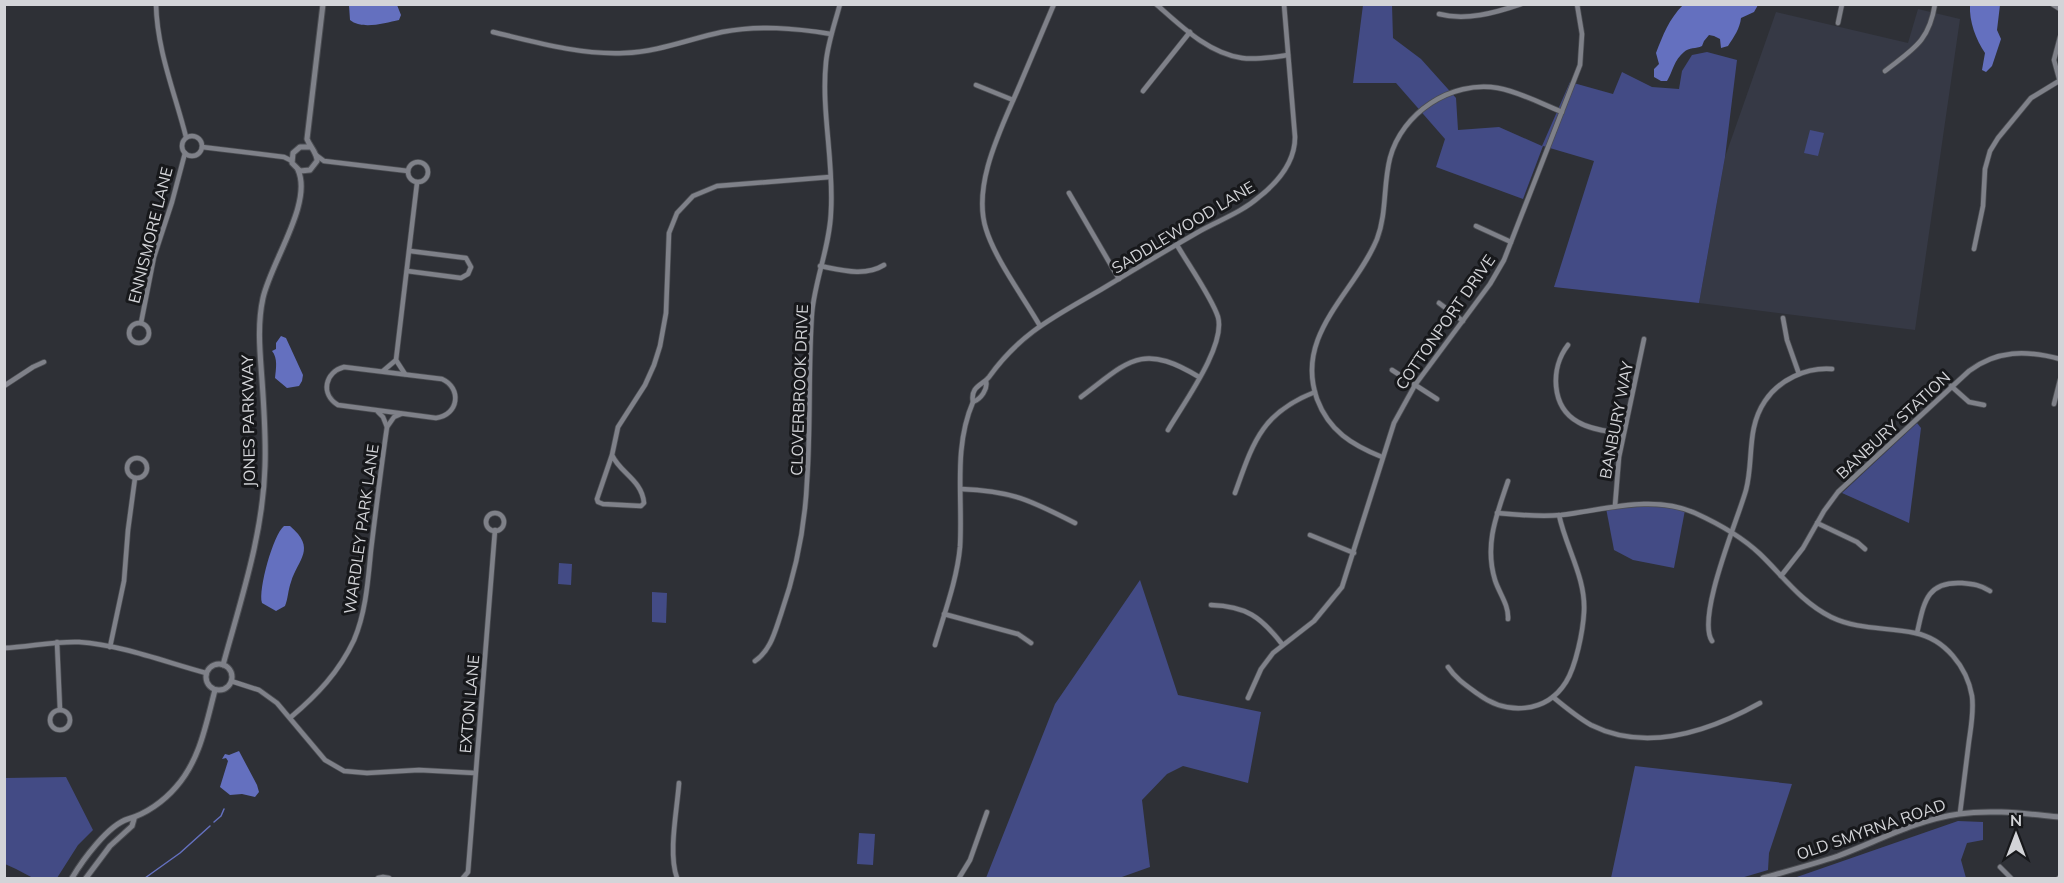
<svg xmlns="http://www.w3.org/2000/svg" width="2064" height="883" viewBox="0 0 2064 883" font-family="Mulish,sans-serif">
<rect width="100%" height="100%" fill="#2e3036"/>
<polygon fill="#363945" points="1918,9 1960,19 1915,330 1699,303 1725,157 1776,12 1908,43"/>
<g fill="#434b85">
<polygon points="1363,5 1392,5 1393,38 1421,59 1456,98 1458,130 1499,127 1542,146 1570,82 1613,94 1622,72 1652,87 1679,89 1682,71 1692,55 1707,52 1737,60 1725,157 1699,303 1554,287 1594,161 1543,146 1523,199 1436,167 1445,139 1396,83 1353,83"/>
<polygon points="1810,130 1824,133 1818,156 1804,153"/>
<polygon points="1917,423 1921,428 1909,523 1842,493"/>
<polygon points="1649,504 1685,510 1674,568 1633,560 1614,550 1606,508"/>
<polygon points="559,563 572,564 571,585 558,584"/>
<polygon points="1140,580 1178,695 1261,712 1248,783 1183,766 1167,774 1142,800 1150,867 1119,878 986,878 1055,704"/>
<polygon points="652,592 667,593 666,623 652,622"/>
<polygon points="1635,766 1792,784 1769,853 1768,870 1741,878 1611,878"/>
<polygon points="66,777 93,830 78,845 57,878 33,878 16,869 5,864 5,778"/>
<polygon points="1958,821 1983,822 1983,840 1967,843 1961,860 1966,878 1794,878"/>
<polygon points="859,833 875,834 873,865 857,864"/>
</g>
<g fill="#6470bf">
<path d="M349,5H397L401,15L399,20C385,23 362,30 350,20Z"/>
<path d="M1683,5H1758L1754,12L1741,18C1740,28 1734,37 1728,46L1721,48L1720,39L1714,36L1709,35L1704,41L1702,46C1696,49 1689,47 1684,52C1674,60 1673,71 1667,81H1661L1654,77V69L1659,64L1656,53C1663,35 1669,19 1683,5Z"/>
<path d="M1970,5H2000L1997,30L2001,39L1992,66L1986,72L1982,70L1985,53C1976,40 1969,21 1970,5Z"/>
<path d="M281,336L286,338L303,375L302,381L299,386L287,388L275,378C276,369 278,358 272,351L276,349V343Z"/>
<path d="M284,526H290C317,549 298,559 291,582C288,590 288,599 285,606L276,611L262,603C258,590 273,535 284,526Z"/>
<polygon points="239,751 257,785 259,792 255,797 242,794 230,795 220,787 228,761 226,758 222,759 225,754 229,755"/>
</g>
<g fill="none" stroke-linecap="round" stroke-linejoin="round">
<g stroke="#6470bf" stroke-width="1.5">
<polyline points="214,822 221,816 224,809"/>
<polyline points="145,878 180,853 210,826"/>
</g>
<g stroke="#4b4d52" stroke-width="6">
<g id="minor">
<path d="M156,4C157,51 175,93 186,137"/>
<path d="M1156,4C1181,26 1208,53 1242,58C1257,60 1274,57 1288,55"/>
<polyline points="2052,4 2060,9"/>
<path d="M1439,14C1466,21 1495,13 1521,4"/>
<polyline points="1838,23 1842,4"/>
<path d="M493,32C535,42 580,55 624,53C658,52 689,39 722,32C759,25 794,28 831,34"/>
<polyline points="2060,37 2054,60 2060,82"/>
<path d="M1885,71C1913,49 1929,42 1935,4"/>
<polyline points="976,85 1013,100"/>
<polyline points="1143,91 1190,32"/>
<circle cx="192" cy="146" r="10"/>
<polyline points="202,147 284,157 292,161"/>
<polyline points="316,155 324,161 408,171"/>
<circle cx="418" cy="172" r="10"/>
<polyline points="1069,193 1119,279"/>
<polyline points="1476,226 1511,242"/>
<polyline points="1974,249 1983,206 1985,169 1990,151 1998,138 2031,98 2059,81"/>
<path d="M820,266C841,270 865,277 884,265"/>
<polyline points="407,271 461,278 468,274 471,267 466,258 410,251"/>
<polyline points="1439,303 1463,321"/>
<polyline points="1783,318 1787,340 1799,374"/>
<circle cx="139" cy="333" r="10"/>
<polyline points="141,323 154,257 172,202 185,153"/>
<path d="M1040,326C1024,298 995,259 986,229C972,185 1001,129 1018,89C1030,61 1042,33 1054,4"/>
<path d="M1568,345C1550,368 1551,407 1578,422C1591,430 1609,431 1623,434"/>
<path d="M344,367L442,379C462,388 459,415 436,418L338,405C320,394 325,372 344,367Z"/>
<polyline points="1392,370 1437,399"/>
<polyline points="383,371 396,360"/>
<polyline points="405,374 396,360 417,183"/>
<path d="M986,381C988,389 981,399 973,402C970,386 983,385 989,377C1021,332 1056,316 1102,289C1135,269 1167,250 1200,231C1220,220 1242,212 1259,197C1278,182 1295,162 1295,137L1284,4"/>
<polyline points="4,386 33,367 44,362"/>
<polyline points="1951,386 1969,402 1984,405"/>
<path d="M1081,397C1129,361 1141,342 1199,377"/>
<polyline points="2054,404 2060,380"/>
<polyline points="378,412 383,417 387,427"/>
<path d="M1168,430C1183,404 1226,346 1218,317C1212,298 1188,264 1177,245"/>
<path d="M612,455C620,473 642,480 644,503L641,506L603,504L598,502L597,499L612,455L618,427L645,385L654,365L660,346L666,313L669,233L677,213L693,196L717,186L830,177"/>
<path d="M1382,457C1352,445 1329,431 1317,399C1294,334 1355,293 1377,239C1387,213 1383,185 1390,158C1402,113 1451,80 1498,88C1520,92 1542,104 1562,112"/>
<circle cx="137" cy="468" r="10"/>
<path d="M961,489C1012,491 1030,500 1075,523"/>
<path d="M1235,493C1253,443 1261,413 1315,392"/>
<polyline points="1615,506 1619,457 1644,339"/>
<path d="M1497,513C1518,515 1539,517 1561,515C1604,510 1653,494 1695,513C1717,523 1742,537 1760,554C1783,576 1801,602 1831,617C1858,630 1886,627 1915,633C1945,639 1967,667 1972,696C1974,711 1971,727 1969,741C1966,765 1963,789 1960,813"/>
<circle cx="495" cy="522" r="9"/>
<polyline points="1817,523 1857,542 1865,549"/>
<polyline points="1310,535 1354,553"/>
<path d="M1781,576L1803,548L1824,511L1838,492L1969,371C1997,350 2026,350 2060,359"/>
<path d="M1211,605C1246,606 1261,617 1282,644"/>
<polyline points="944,614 1018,634 1031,643"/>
<path d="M1508,619C1509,605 1499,593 1495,580C1484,544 1497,514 1508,481"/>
<path d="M1917,633C1924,603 1926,581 1962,583C1973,584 1981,585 1990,591"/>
<path d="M1712,641C1696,617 1738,519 1746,490C1754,460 1746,429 1765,401C1779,380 1806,367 1832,369"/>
<polyline points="57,642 60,710"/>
<path d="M935,645C944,614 957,580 960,547C963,498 953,448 973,402"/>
<polyline points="110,647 124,581 128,530 135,478"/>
<path d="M4,648C29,647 54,641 79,642C122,645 165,662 206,673"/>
<path d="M755,661C771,650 775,631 781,614C796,571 805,527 807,481C811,425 808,369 812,313C815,279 830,246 831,211C834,161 821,111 826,62C828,42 835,23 840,4"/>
<path d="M1448,667C1456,679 1467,686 1478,694C1506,715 1546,714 1566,682C1576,666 1583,631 1584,612C1586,578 1566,548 1559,515"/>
<polyline points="231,681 259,690 277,703 325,760 344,771 367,773 419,770 475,773"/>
<path d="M1553,697C1565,707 1577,717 1591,725C1647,753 1710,731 1760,703"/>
<polyline points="1248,698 1261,669 1273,653 1314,621 1342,587 1394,423 1415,385 1490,284 1504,260 1580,65 1582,34 1577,4"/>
<circle cx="60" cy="720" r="10"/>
<path d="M291,717C317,695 339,672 354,640C366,612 368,580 371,550C376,509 381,468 387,427L394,417L401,414"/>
<polyline points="2000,867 2011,878"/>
<polyline points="378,878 383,877 389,878"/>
<polyline points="463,878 468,872 495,530"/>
<path d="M677,878C668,853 677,811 679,783"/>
<polyline points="959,878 970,860 987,812"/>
<polyline points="2059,878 2060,878"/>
</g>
</g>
<g stroke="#4b4d52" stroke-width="7">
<g id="tertiary">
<path d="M310,147H300L293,153L292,163L300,171L310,170L317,161C317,152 310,147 307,139L323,4"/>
<circle cx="219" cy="677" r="13"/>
<path d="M223,665C241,599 263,535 265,466C266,437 264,408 262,380C260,353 257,325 263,298C271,262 313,203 298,170"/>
<path d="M72,878C82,861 108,825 128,819C146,814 164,801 176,787C200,760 206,724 215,690"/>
<polyline points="86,878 110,846 132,826 134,819"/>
<path d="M1763,878C1788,871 1814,864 1838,856C1878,841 1916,820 1959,814C1992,809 2027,814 2060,817"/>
</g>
</g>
<use href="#minor" stroke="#7f8189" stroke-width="4.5"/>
<use href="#tertiary" stroke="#7f8189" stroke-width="5"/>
</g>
<g text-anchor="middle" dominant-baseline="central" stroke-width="6" stroke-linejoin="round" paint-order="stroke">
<g font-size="16" fill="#d3d4d8" stroke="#17181b">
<text transform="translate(1183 227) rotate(-31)">SADDLEWOOD LANE</text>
<text transform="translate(150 235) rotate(-76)">ENNISMORE LANE</text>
<text transform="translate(1445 322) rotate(-55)">COTTONPORT DRIVE</text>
<text transform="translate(799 390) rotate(-88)">CLOVERBROOK DRIVE</text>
<text transform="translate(1616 420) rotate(-79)">BANBURY WAY</text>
<text transform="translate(248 421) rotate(-91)">JONES PARKWAY</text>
<text transform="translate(1893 425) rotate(-43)">BANBURY STATION</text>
<text transform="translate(361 529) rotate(-82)">WARDLEY PARK LANE</text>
<text transform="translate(469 704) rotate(-85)">EXTON LANE</text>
<text transform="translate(1871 829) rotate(-19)">OLD SMYRNA ROAD</text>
</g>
</g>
<rect width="2064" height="883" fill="none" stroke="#d3d4d8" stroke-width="12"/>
<g transform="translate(2016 835)" stroke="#17181b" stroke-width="4.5" paint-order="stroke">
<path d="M0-4.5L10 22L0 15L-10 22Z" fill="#d3d4d8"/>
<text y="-9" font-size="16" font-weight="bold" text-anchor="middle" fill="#d3d4d8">N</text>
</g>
</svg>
